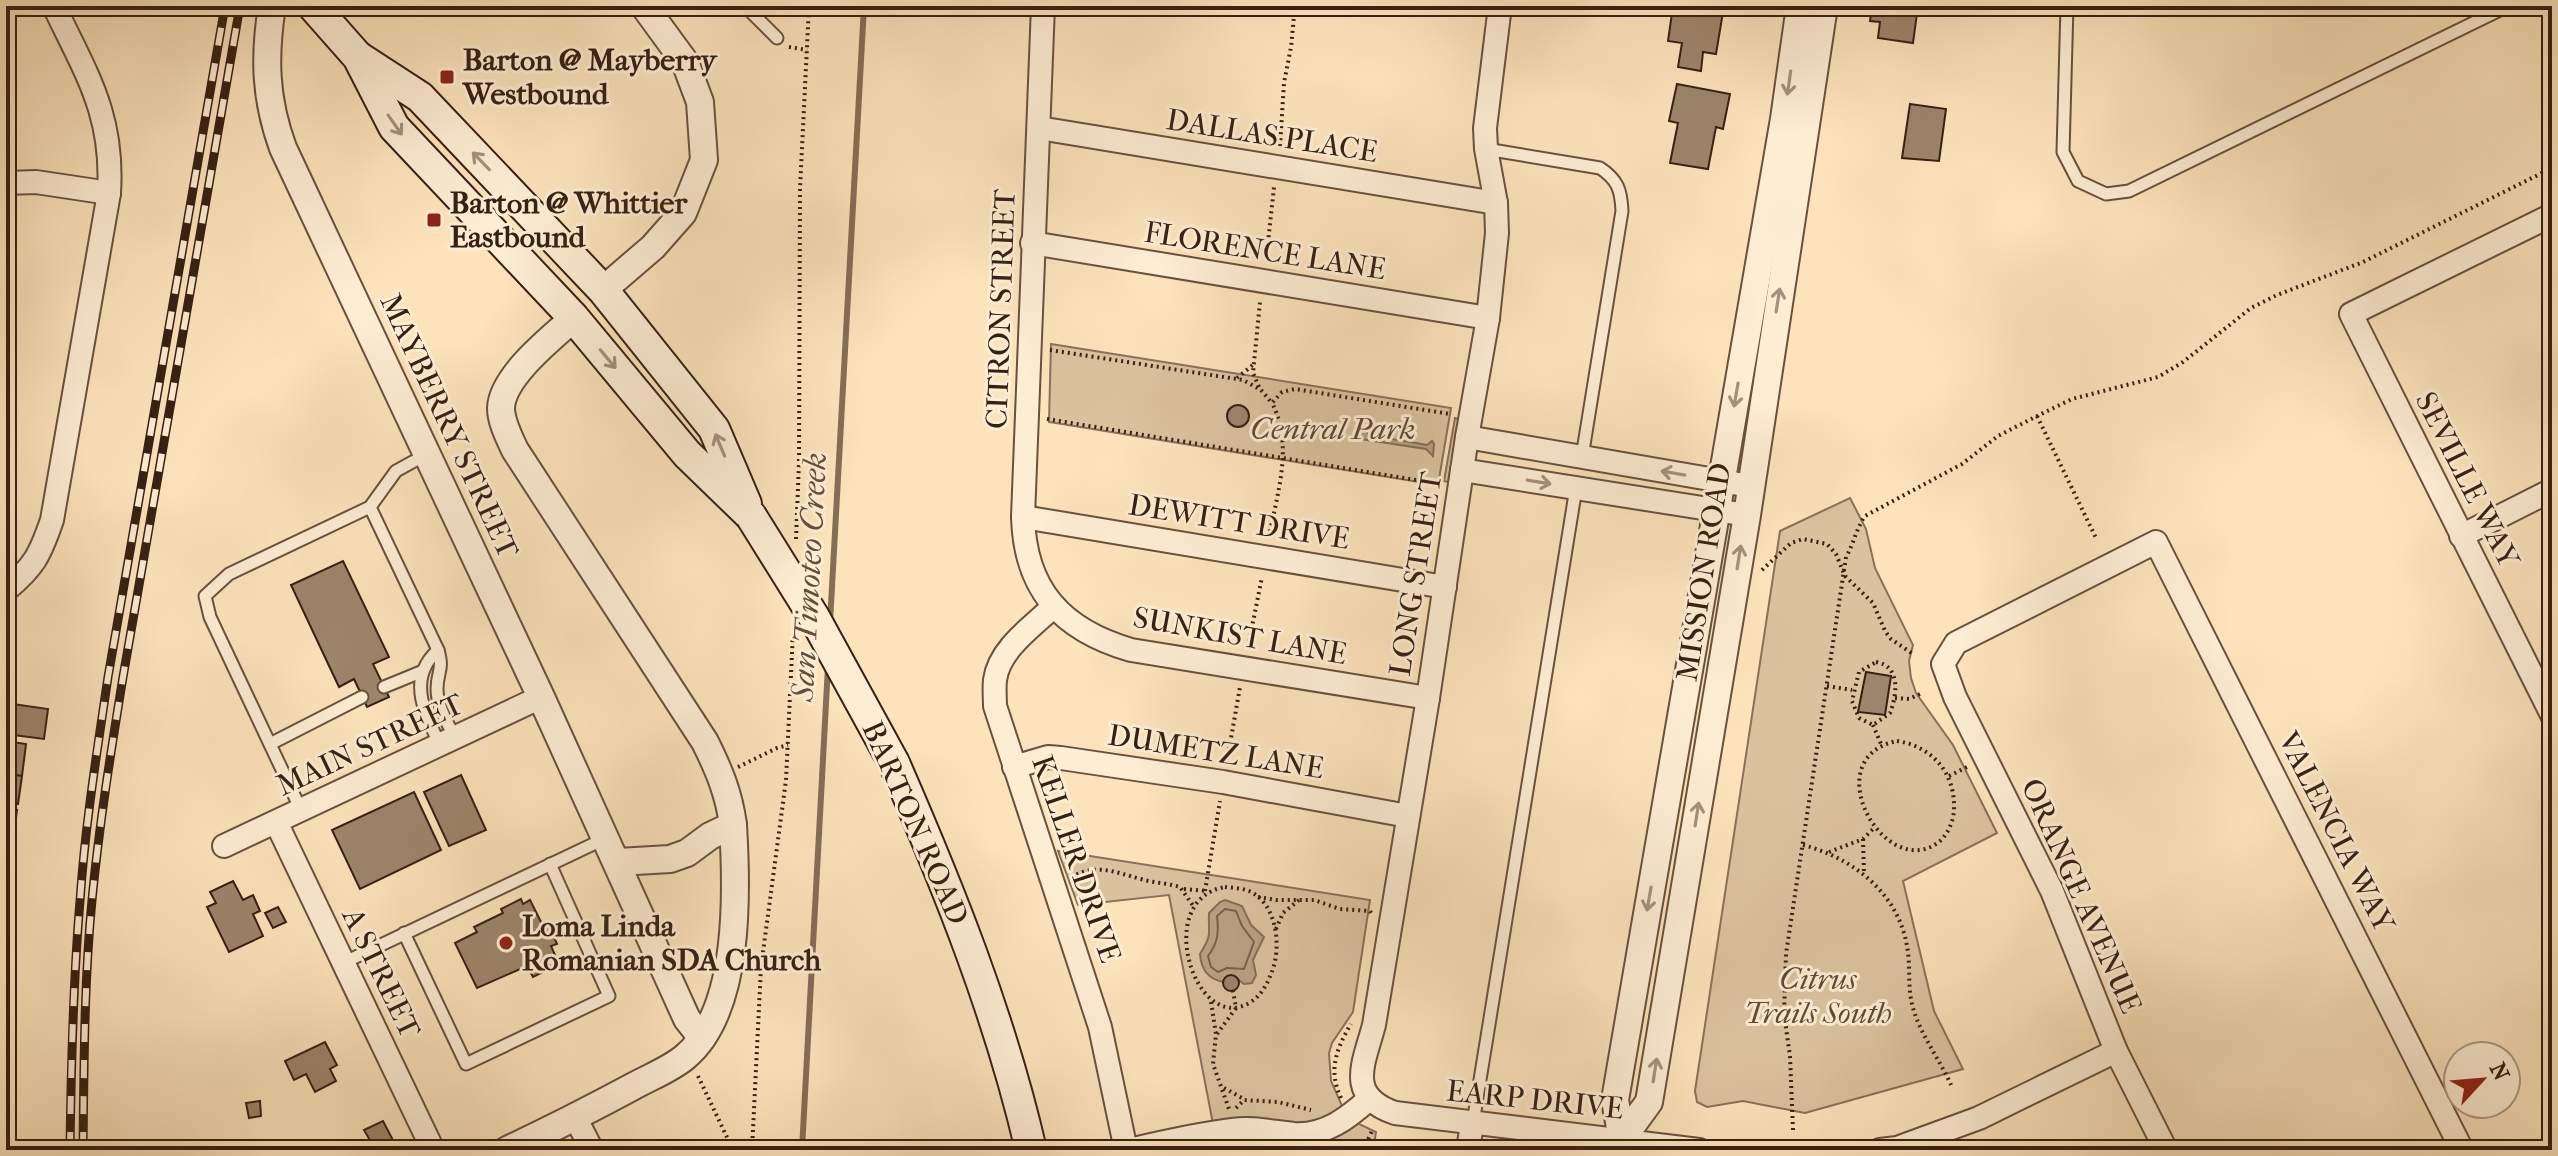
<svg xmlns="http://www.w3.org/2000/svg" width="2558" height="1156" viewBox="0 0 2558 1156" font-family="'IM FELL French Canon',serif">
<rect width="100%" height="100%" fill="#fce3bc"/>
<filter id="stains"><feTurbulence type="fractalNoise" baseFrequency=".0025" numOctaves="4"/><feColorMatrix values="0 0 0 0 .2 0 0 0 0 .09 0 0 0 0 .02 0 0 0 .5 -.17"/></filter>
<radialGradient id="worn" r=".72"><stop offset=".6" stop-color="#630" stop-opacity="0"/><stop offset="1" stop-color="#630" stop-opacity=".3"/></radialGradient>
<g fill="#dbc29f" stroke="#897159" stroke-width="2">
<polygon points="1051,344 1451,408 1438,485 1049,422"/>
<polygon points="1455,418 1459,419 1448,482 1444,481"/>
<polygon points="1850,498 1866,529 1875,568 1913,645 1909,661 1911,678 1916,693 1953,745 1997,833 1903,881 1934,1011 1963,1069 1805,1113 1743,1101 1707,1107 1697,1102 1695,1091 1780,531"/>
<polygon points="1058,851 1370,900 1353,1012 1332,1043 1329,1053 1331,1081 1342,1106 1359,1124 1376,1132 1373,1150 1218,1150 1169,895 1078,905"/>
</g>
<g fill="#b9a183" stroke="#856d56" stroke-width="2">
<polygon points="1366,431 1369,435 1427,445 1432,441 1434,444 1433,456 1426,449 1361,439 1360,433"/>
<path d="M1225,900L1242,906L1251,925L1264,937L1253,960L1256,975L1252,983L1244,984L1234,976H1227L1223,982C1208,979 1201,969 1200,954C1213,933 1208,935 1209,913L1220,902Z"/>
</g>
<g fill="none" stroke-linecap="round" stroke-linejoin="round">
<path stroke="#78604b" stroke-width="2" d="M1225,909L1236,911L1242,926L1254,942L1244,969L1227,968L1218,972L1211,967L1208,956C1218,943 1219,932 1217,916Z"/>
<g stroke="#856d56" stroke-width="6">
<polyline points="830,623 864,6"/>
<polyline points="802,1150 828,666"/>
</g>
</g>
<g fill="#9d856b" stroke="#372013" stroke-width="2">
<polygon points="1673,6 1724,6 1716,54 1703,52 1701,71 1678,67 1682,43 1668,41"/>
<polygon points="1872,6 1918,6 1913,43 1878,38 1880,22 1870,21"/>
<polygon points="1677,84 1730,94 1723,129 1716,127 1708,169 1670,163 1678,123 1669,121"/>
<polygon points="1910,104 1946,109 1939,161 1902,158"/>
<circle cx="1238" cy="416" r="11"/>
<polygon points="343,561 389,657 373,664 389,697 367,707 354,679 339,687 291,585"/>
<polygon points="1866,672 1891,676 1885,715 1858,712"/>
<polygon points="6,703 48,709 44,739 6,734"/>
<polygon points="6,741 26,744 22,776 6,774"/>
<polygon points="6,774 22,776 18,804 6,802"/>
<polygon points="461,775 486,830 449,846 424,792"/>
<polygon points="414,792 441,850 360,889 332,830"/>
<polygon points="6,809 17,810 13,842 6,841"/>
<polygon points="6,841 13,842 10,869 6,868"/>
<polygon points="233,881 243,900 253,895 260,911 253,914 263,936 229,952 207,907 216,903 210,892"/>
<polygon points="521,899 523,904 530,900 543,926 548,923 557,944 551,946 555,955 547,959 551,968 533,977 527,966 477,988 455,943 477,932 474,927 503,913 501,909"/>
<polygon points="278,907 286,922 273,928 265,913"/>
<circle cx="1231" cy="983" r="8"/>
<polygon points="325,1042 337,1065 330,1069 336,1081 315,1092 306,1074 294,1080 285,1061"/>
<polygon points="260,1101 261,1116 249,1118 246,1103"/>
<polygon points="383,1121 396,1146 400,1144 403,1150 371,1150 368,1144 371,1142 364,1130"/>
</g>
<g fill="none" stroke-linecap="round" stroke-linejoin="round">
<g stroke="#68513d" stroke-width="15">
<g id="service">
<polyline points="745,6 777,38"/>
<polyline points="2067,6 2063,152 2078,181 2106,194 2129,191 2508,6"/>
<path d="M1486,149L1600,168C1618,180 1621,190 1622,211L1582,457"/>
<path d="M370,507L438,650C444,671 437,671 437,689C437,706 447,722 455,738"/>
<path d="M438,650C406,679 425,713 440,745"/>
<polyline points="384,687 423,671"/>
<polyline points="270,744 362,697"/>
<polyline points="301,810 210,617 205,596 229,574 370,507 396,471 427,454"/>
<polyline points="404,933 466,1064 609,996 550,864"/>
<polyline points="343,963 606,838"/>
<polyline points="1473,1123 1576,488"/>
</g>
</g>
<g stroke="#68513d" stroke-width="26">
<g id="minor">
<path d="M1043,6L1023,517C1025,590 1062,630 1131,650L1428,698"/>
<path d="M1500,6L1485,128L1486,149L1496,203L1497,233L1488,318L1467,437L1428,698L1374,1025C1364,1063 1345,1096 1395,1113L1699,1150"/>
<polyline points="1039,128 1496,203"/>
<polyline points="6,183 36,182 109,193"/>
<polyline points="2552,215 2351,314 2552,715"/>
<polyline points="1032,243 1488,318"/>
<polyline points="1467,437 1750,486"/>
<polyline points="1462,470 1747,515"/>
<polyline points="1023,517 1445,587"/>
<polyline points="2461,536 2552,490"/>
<path d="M6,590C34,567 40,555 52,520L109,193C114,114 86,74 54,6"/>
<path d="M1054,606C1033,626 999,649 995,680C994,689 995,698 995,706L1100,1027L1126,1150"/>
<polyline points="1014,767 1048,757 1061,758 1223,782 1408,816"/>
<polyline points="276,822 433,1150"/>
<polyline points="224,846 541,697"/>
<polyline points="575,1117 592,1150"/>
<path d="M1129,1150C1164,1142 1198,1134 1232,1130C1254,1127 1272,1132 1294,1134C1325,1136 1348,1118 1369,1099"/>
<polyline points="1468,1150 1472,1124"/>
<polyline points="1880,1150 1897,1148 1979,1118 2116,1051"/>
<polyline points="2166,1150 2116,1051 2052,891 1955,697 1943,664 1956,643 2156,542 2462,1150"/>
</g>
</g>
<g stroke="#68513d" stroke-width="30">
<g id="tertiary">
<path d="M272,6C264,57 265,99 283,148L541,697L687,1019L702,1038"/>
<polyline points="603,290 653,247 683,213 704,160 700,102 685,62 644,6"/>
<path d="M574,318C551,338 502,377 501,408C501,422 509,437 515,450L705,742C719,770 729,794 733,825L710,836L687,853L670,859L618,862"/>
<polyline points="1622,1139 1649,1102 1747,515 1824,6"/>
<path d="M507,1150C550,1130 591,1109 632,1087C650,1077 671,1069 685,1057C741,1010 737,891 733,825"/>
<polyline points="1620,1150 1622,1139 1615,1100 1784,119 1800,6"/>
</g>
</g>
<g stroke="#372013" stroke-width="34">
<g id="secondary">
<polyline points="313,6 358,57 394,127 574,318 687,454 751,516"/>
<polyline points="360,58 420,97 603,290 714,429 746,504"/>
<path d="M894,763C949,889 1000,1016 1031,1150"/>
</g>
</g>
<g stroke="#372013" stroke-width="4" stroke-dasharray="2 4" stroke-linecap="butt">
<polyline points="789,47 807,50"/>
<polyline points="1280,146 1284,83 1291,47 1295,6"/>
<polyline points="1266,261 1274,187"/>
<polyline points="1050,350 1243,380 1261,390 1272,403"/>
<polyline points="1237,378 1254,364"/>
<polyline points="1259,387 1253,373 1260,302"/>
<polyline points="2037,416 2097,540"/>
<polyline points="1047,419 1440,484"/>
<path d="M1269,537C1277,494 1294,445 1272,403L1282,392L1295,389L1450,414"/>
<polyline points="796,539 799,462 800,189 809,6"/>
<polyline points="1762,570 1791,543 1803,539 1827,544 1836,554 1845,576 1873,603 1885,631 1891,639 1913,654"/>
<polyline points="1248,647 1262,577"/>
<path d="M1876,662C1901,666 1897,695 1890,713L1873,725L1859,718L1852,701L1859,672Z"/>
<polyline points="1827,686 1852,690"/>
<polyline points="1895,698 1909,699 1920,694"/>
<polyline points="1873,725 1881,744"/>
<path d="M1897,741C1931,746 1955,772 1954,808C1954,819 1949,833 1940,841C1886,885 1814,758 1897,741Z"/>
<polyline points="1227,761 1240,687"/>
<polyline points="738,767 777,748 788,745"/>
<polyline points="1949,776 1967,767"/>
<polyline points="1863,839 1864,874"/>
<path d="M1803,845C1853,858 1898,893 1907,946C1911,966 1907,988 1913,1008C1921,1036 1939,1058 1951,1085"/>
<polyline points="1829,852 1863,839 1874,828"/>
<path d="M1071,877C1097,863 1114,872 1141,879C1154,883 1167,883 1180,887L1194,907"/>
<path d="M1225,887C1233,888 1242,888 1249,891C1278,904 1282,949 1271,974C1266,986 1261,996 1249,1003C1195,1035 1152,899 1225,887Z"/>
<polyline points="1184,889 1207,891"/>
<polyline points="1205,891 1220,801"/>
<polyline points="1258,897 1276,900 1314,900 1340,909 1370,911 1372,914"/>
<polyline points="1276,929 1283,913 1299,900"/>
<polyline points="1211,1002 1216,1034 1213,1064 1229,1109"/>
<polyline points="1217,1034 1236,1008 1233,991"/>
<polyline points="698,1076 733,1150"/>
<polyline points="1224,1088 1244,1099"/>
<path d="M1341,1098C1328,1071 1336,1049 1351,1024"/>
<polyline points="1236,1108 1244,1100 1278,1102 1311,1110"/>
<path d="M1793,1130L1790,1056L1784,1014L1786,954L1846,557C1854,543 1856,529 1865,516L1962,464L1998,436L2037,416L2072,399L2158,377L2183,362L2251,308L2277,295L2363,262L2552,168"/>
<polyline points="752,1150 761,967 786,780 793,632"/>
<polyline points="1363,1150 1373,1129"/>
</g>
<use href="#service" stroke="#fdedd3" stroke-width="11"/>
<use href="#minor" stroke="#fdedd3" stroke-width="22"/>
<use href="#tertiary" stroke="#fdedd3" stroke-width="26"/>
<use href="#secondary" stroke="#fdedd3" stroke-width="30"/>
<g stroke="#372013" stroke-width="9">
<g id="rail">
<path d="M70,1150C71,1067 73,984 80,901C85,826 97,752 108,677L225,6"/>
<path d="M83,1150C84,1067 84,983 92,900C99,826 111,751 123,677L240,6"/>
</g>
</g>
<use href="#rail" stroke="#fdedd3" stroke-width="6" stroke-dasharray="18" stroke-linecap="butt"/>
<g stroke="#372013" stroke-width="34" stroke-linecap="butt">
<polyline id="secondary-bridge" points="751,516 814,617 894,763"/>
</g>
<use href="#secondary-bridge" stroke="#fdedd3" stroke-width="30"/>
</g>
<defs><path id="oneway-shaft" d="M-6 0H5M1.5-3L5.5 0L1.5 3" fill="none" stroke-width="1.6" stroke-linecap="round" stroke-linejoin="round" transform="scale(2)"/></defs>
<g stroke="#a4917d">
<use href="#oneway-shaft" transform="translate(1789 83) rotate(98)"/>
<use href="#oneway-shaft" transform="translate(395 125) rotate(55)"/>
<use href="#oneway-shaft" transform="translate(481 161) rotate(-134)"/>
<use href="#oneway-shaft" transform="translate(1778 300) rotate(-81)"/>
<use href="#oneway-shaft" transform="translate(608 359) rotate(50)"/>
<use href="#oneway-shaft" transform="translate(1736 395) rotate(100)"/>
<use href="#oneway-shaft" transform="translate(720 445) rotate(-113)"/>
<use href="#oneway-shaft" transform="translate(1673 473) rotate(-170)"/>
<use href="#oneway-shaft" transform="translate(1539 482) rotate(9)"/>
<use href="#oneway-shaft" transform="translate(1739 557) rotate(-81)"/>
<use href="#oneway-shaft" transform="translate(1697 814) rotate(-81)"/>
<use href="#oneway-shaft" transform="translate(1649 899) rotate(100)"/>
<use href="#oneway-shaft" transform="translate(1655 1070) rotate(-81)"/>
</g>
<g fill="#8f2418" stroke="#fdedd3" stroke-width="3">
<rect x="439" y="69" width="16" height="16" rx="4"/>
<rect x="426" y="212" width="16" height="16" rx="4"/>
<circle cx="506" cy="943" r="8"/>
</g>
<g text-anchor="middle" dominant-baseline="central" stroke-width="6" stroke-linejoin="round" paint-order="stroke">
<g font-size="30" font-weight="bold" fill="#372013" stroke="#fdedd3" text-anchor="start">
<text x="463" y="60">Barton @ Mayberry<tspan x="463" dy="34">Westbound</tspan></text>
<text x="450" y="203">Barton @ Whittier<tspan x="450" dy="34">Eastbound</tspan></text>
<text x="522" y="926">Loma Linda<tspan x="522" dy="34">Romanian SDA Church</tspan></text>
</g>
<g font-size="30" fill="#372013" stroke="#fdedd3">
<text transform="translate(1272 136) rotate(9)">DALLAS PLACE</text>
<text transform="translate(1265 251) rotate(9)">FLORENCE LANE</text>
<text transform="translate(1001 309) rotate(-88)">CITRON STREET</text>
<text transform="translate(449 426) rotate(65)">MAYBERRY STREET</text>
<text transform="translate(2467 480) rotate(63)">SEVILLE WAY</text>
<text transform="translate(1239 522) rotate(9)">DEWITT DRIVE</text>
<text transform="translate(1704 572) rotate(-81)">MISSION ROAD</text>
<text transform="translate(1416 574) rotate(-81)">LONG STREET</text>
<text transform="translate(1240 636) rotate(10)">SUNKIST LANE</text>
<text transform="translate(370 745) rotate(-25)">MAIN STREET</text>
<text transform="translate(1216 752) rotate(9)">DUMETZ LANE</text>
<text transform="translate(915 823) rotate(66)">BARTON ROAD</text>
<text transform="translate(2336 832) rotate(63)">VALENCIA WAY</text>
<text transform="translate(1076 859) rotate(71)">KELLER DRIVE</text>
<text transform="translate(2081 896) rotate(66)">ORANGE AVENUE</text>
<text transform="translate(381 973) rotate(64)">A STREET</text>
<text transform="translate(1535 1100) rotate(6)">EARP DRIVE</text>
</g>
<g font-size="30" font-style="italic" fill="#604836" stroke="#fdedd3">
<text x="1333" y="429">Central Park</text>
<text x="1818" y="979">Citrus<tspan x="1818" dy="34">Trails South</tspan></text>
</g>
<g font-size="32" font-style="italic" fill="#644d3a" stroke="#fdedd3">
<text transform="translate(809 577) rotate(-87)">San Timoteo Creek</text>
</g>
</g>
<rect width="2558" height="1156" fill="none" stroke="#fce3bc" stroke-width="32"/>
<rect x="8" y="8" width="2542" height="1140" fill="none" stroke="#372013" stroke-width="4"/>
<rect x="16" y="16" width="2526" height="1124" fill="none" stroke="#372013" stroke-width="2"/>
<g transform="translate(2482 1080) rotate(64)"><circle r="38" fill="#fdedd3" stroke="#ae9b86" stroke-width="2"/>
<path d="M0-6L14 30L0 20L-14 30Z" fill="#8f2418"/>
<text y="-12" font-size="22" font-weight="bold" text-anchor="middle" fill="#372013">N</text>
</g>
<rect width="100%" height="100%" filter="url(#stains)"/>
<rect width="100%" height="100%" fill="url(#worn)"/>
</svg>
